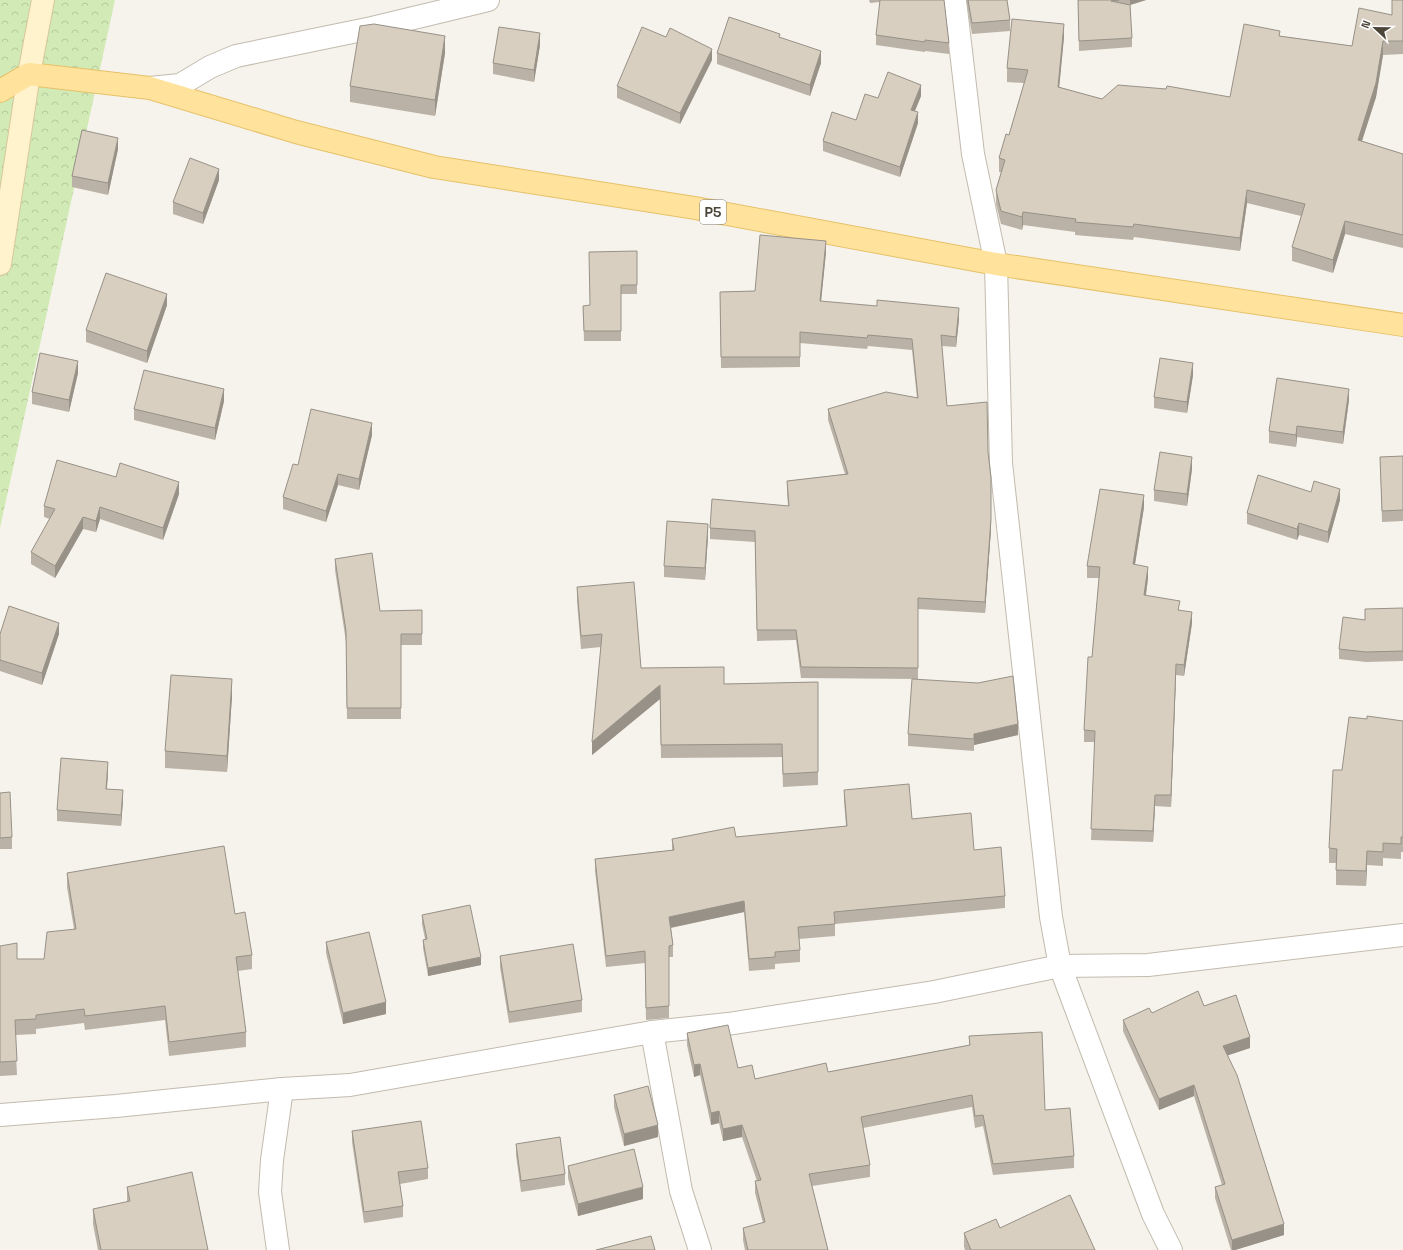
<svg xmlns="http://www.w3.org/2000/svg" width="1403" height="1250" viewBox="0 0 1403 1250" font-family="'Space Grotesk',sans-serif">
<defs>
<pattern id="forest-crowns" width="20" height="18" patternUnits="userSpaceOnUse"><rect width="20" height="18" fill="#d2eab5"/><path d="M2 6a3 3 0 1 1 6 0M12 15a3 3 0 1 1 6 0" fill="none" stroke="#b6ca9c"/></pattern>
</defs>
<rect width="100%" height="100%" fill="#f6f3ec"/>
<polygon fill="url(#forest-crowns)" points="0,0 115,0 0,528"/>
<g fill="none" stroke-linecap="round" stroke-linejoin="round">
<g stroke="#c2bbae" stroke-width="24">
<g id="street">
<polyline points="955,0 973,154 996,264 1001,463 1051,917 1060,966 1153,1214 1171,1250"/>
<polyline points="150,88 180,85 210,67 236,56 372,28 488,0"/>
<polyline points="652,1032 681,1191 700,1250"/>
<polyline points="0,1115 116,1106 282,1089 350,1085 652,1032 728,1024 934,992 1060,966 1148,965 1403,935"/>
<polyline points="278,1250 270,1192 272,1160 282,1089"/>
</g>
</g>
<g stroke="#d6c79b" stroke-width="24">
<polyline id="secondary" points="0,264 29,74 43,0"/>
</g>
<g stroke="#e6c16a" stroke-width="24">
<polyline id="primary" points="0,91 29,74 150,88 296,132 434,167 695,208 996,264 1403,325"/>
</g>
<use href="#street" stroke="#fff" stroke-width="22"/>
<use href="#secondary" stroke="#fff3cd" stroke-width="22"/>
<use href="#primary" stroke="#ffe39c" stroke-width="22"/>
</g>
<g fill="#bab2a6">
<polygon points="869,0 944,0 949,43 949,54 925,51 925,52 876,45 876,35 880,2 870,3"/>
<polygon points="966,0 1007,0 1010,20 1010,31 972,34"/>
<polygon points="1078,0 1146,0 1130,5 1132,38 1132,47 1079,51"/>
<polygon points="1403,0 1403,54 1383,55 1376,97 1362,141 1403,154 1403,248 1345,234 1333,273 1292,261 1292,247 1301,216 1247,203 1240,251 1134,237 1133,240 1075,235 1075,232 1023,225 1022,230 1001,224 996,204 996,190 1001,172 999,172 999,158 1009,135 1024,83 1007,82 1007,68 1064,37 1059,87 1102,99 1230,97 1280,36 1352,46 1392,15"/>
<polygon points="540,45 534,82 493,74 493,63"/>
<polygon points="445,53 435,116 350,102 350,86"/>
<polygon points="717,53 821,63 810,96 717,64"/>
<polygon points="712,60 680,124 617,98 617,86"/>
<polygon points="921,96 915,111 918,123 900,177 823,151 823,141 856,120 878,98"/>
<polygon points="118,149 108,195 72,187 72,176"/>
<polygon points="219,180 203,224 173,214 173,202"/>
<polygon points="637,251 637,294 621,294 621,341 584,341 583,306 590,305"/>
<polygon points="826,252 821,301 959,319 956,347 942,346 947,406 991,529 985,613 918,609 918,679 801,678 796,640 757,641 755,542 710,539 710,528 788,506 787,492 787,481 845,474 828,420 828,409 917,398 912,350 868,346 867,349 800,343 800,367 721,368 720,292 755,291"/>
<polygon points="167,305 147,363 86,342 86,330"/>
<polygon points="78,373 69,412 32,404 32,392"/>
<polygon points="1193,375 1187,413 1154,408 1154,397"/>
<polygon points="1349,400 1343,444 1297,437 1296,447 1269,443 1269,431"/>
<polygon points="224,401 215,440 134,420 134,409"/>
<polygon points="372,435 359,490 338,485 326,522 283,509 283,497 298,465"/>
<polygon points="1403,456 1403,521 1382,522 1380,457"/>
<polygon points="1192,469 1187,506 1154,501 1154,490"/>
<polygon points="116,477 179,494 163,540 100,519 96,532 83,529 55,578 31,564 31,552 50,519 44,517 44,506"/>
<polygon points="1311,492 1340,500 1328,543 1299,535 1297,540 1247,524 1247,513"/>
<polygon points="1144,507 1135,565 1148,578 1146,596 1180,610 1192,623 1184,676 1176,675 1171,807 1155,806 1153,842 1091,840 1095,742 1084,742 1084,730 1092,657 1099,578 1087,578 1087,566"/>
<polygon points="708,536 705,580 664,577 664,566"/>
<polygon points="335,559 380,611 422,610 422,645 401,645 401,719 347,719 346,642 335,570"/>
<polygon points="577,587 641,668 724,684 818,682 818,785 783,787 782,757 661,758 660,699 592,755 601,647 581,649 577,601"/>
<polygon points="1403,608 1403,661 1366,662 1339,659 1339,649 1365,620"/>
<polygon points="0,634 59,634 42,685 0,671"/>
<polygon points="232,696 227,772 165,768 165,751"/>
<polygon points="1367,719 1403,721 1403,852 1401,852 1401,859 1383,858 1383,866 1367,865 1366,886 1336,885 1336,863 1329,863 1329,848"/>
<polygon points="908,734 1018,735 974,745 974,751 908,746"/>
<polygon points="108,772 107,789 123,800 121,826 57,821 57,810"/>
<polygon points="844,790 912,819 974,850 1005,896 1005,908 835,924 835,936 799,939 800,950 800,962 775,964 775,969 749,971 744,912 671,928 673,945 673,957 669,957 669,1018 646,1020 645,963 606,967 595,871 595,859 672,850 672,839 736,837 846,826 844,801"/>
<polygon points="0,793 12,837 12,849 0,849"/>
<polygon points="67,873 235,914 252,955 252,969 238,971 246,1032 246,1047 169,1056 165,1020 85,1030 84,1023 36,1029 36,1034 15,1035 17,1075 0,1076 0,946 17,959 44,959 74,929 67,887"/>
<polygon points="422,915 481,965 428,976 423,948 423,940 425,939 422,924"/>
<polygon points="326,942 386,1014 343,1024 326,953"/>
<polygon points="500,956 582,1000 582,1012 509,1023 500,967"/>
<polygon points="1204,1006 1250,1048 1228,1055 1284,1235 1235,1250 1231,1250 1215,1198 1215,1187 1222,1185 1194,1096 1159,1110 1123,1031 1123,1020"/>
<polygon points="687,1033 755,1079 828,1072 969,1045 969,1036 1045,1110 1074,1156 1074,1168 993,1175 983,1126 975,1128 972,1107 863,1128 870,1165 870,1177 812,1186 828,1250 745,1250 743,1240 743,1228 763,1223 755,1193 755,1181 757,1181 742,1137 723,1141 719,1123 711,1125 700,1075 694,1077 687,1045"/>
<polygon points="614,1095 658,1137 624,1146 614,1107"/>
<polygon points="352,1131 428,1168 428,1179 400,1184 403,1206 403,1217 364,1223 352,1142"/>
<polygon points="516,1144 565,1174 565,1185 521,1192 516,1155"/>
<polygon points="568,1166 643,1199 578,1216 568,1178"/>
<polygon points="127,1187 208,1250 98,1250 93,1224 93,1209 127,1202"/>
<polygon points="1000,1228 1095,1250 965,1250 964,1247 964,1233"/>
</g>
<g fill="#979187">
<polygon points="1130,0 1146,0 1130,5"/>
<polygon points="1064,24 1064,37 1058,100 1058,87"/>
<polygon points="540,33 540,45 534,82 534,70"/>
<polygon points="445,36 445,53 435,116 435,100"/>
<polygon points="1383,41 1383,55 1376,97 1358,153 1358,140"/>
<polygon points="712,49 712,60 680,124 680,113"/>
<polygon points="821,51 821,63 810,96 810,85"/>
<polygon points="921,85 921,96 911,120 911,110"/>
<polygon points="918,112 918,123 900,177 900,167"/>
<polygon points="118,138 118,149 108,195 108,183"/>
<polygon points="219,169 219,180 203,224 203,213"/>
<polygon points="1247,190 1247,203 1240,251 1240,238"/>
<polygon points="1023,212 1023,225 1022,230 1022,217"/>
<polygon points="1345,221 1345,234 1333,273 1333,260"/>
<polygon points="826,241 826,252 820,312 820,301"/>
<polygon points="167,294 167,305 147,363 147,351"/>
<polygon points="959,308 959,319 956,347 956,337"/>
<polygon points="78,361 78,373 69,412 69,400"/>
<polygon points="1193,363 1193,375 1187,413 1187,402"/>
<polygon points="224,389 224,401 215,440 215,428"/>
<polygon points="1349,389 1349,400 1343,444 1343,432"/>
<polygon points="372,423 372,435 359,490 359,479"/>
<polygon points="1297,426 1297,437 1296,447 1296,435"/>
<polygon points="1192,457 1192,469 1187,506 1187,494"/>
<polygon points="338,474 338,485 326,522 326,511"/>
<polygon points="991,478 991,529 985,613 985,602"/>
<polygon points="179,482 179,494 163,540 163,528"/>
<polygon points="1340,489 1340,500 1328,543 1328,532"/>
<polygon points="1144,495 1144,507 1133,576 1133,564"/>
<polygon points="100,507 100,519 96,532 96,521"/>
<polygon points="83,517 83,529 55,578 55,566"/>
<polygon points="1299,523 1299,535 1297,540 1297,529"/>
<polygon points="708,524 708,536 705,580 705,568"/>
<polygon points="1148,567 1148,578 1144,607 1144,595"/>
<polygon points="1192,612 1192,623 1184,676 1184,665"/>
<polygon points="59,623 59,634 42,685 42,673"/>
<polygon points="1176,664 1176,675 1171,807 1171,795"/>
<polygon points="232,679 232,696 227,772 227,756"/>
<polygon points="660,685 660,699 592,755 592,742"/>
<polygon points="1018,724 1018,735 974,745 974,751 974,734"/>
<polygon points="108,762 108,772 106,799 106,789"/>
<polygon points="123,790 123,800 121,826 121,815"/>
<polygon points="1155,795 1155,806 1153,842 1153,831"/>
<polygon points="1367,851 1367,865 1366,886 1366,871"/>
<polygon points="744,901 744,912 669,928 669,917"/>
<polygon points="481,957 481,965 428,976 428,968"/>
<polygon points="386,1002 386,1014 343,1024 343,1013"/>
<polygon points="1250,1037 1250,1048 1223,1057 1223,1046"/>
<polygon points="700,1064 700,1075 694,1077 694,1065"/>
<polygon points="1194,1085 1194,1096 1159,1110 1159,1099"/>
<polygon points="719,1111 719,1123 711,1125 711,1113"/>
<polygon points="658,1125 658,1137 624,1146 624,1134"/>
<polygon points="742,1125 742,1137 723,1141 723,1129"/>
<polygon points="643,1187 643,1199 578,1216 578,1204"/>
<polygon points="1284,1224 1284,1235 1235,1250 1232,1250 1232,1240"/>
</g>
<g fill="#d8cfc1" stroke="#979187">
<polygon points="880,0 944,0 949,43 925,40 925,42 876,35"/>
<polygon points="968,0 1007,0 1010,20 972,23"/>
<polygon points="1078,0 1119,0 1111,1 1130,5 1132,38 1079,41"/>
<polygon points="1392,0 1403,0 1403,41 1383,41 1376,83 1358,140 1403,154 1403,235 1345,221 1333,260 1292,247 1305,204 1247,190 1240,238 1134,224 1133,227 1075,222 1076,219 1023,212 1022,217 1001,211 996,190 1005,160 999,158 1006,134 1009,135 1028,70 1007,68 1012,19 1064,24 1058,87 1102,99 1118,85 1166,89 1167,86 1230,97 1244,24 1280,31 1279,36 1352,46 1359,8 1392,15"/>
<polygon points="729,17 780,34 779,37 821,51 810,85 717,53"/>
<polygon points="374,24 445,36 435,100 350,86 360,26"/>
<polygon points="499,27 540,33 534,70 493,63"/>
<polygon points="642,27 666,37 670,28 712,49 680,113 617,86"/>
<polygon points="888,72 921,85 911,110 918,112 900,167 823,141 832,112 856,120 865,94 878,98"/>
<polygon points="82,130 118,138 108,183 72,176"/>
<polygon points="190,158 219,169 203,213 173,202"/>
<polygon points="760,235 826,241 820,301 877,306 877,300 959,308 956,337 941,335 947,406 987,402 988,452 991,478 991,519 985,602 918,598 918,668 801,667 796,630 757,630 755,531 710,528 712,499 789,506 787,481 848,474 828,409 886,392 918,398 912,339 868,335 867,338 800,332 800,357 721,357 720,292 755,291"/>
<polygon points="637,251 637,285 621,285 621,331 584,331 583,306 590,305 589,252"/>
<polygon points="106,273 167,294 147,351 86,330"/>
<polygon points="40,353 78,361 69,400 32,392"/>
<polygon points="1160,358 1193,363 1187,402 1154,397"/>
<polygon points="144,370 224,389 215,428 134,409"/>
<polygon points="1277,378 1349,389 1343,432 1297,426 1296,435 1269,431"/>
<polygon points="311,409 372,423 359,479 338,474 326,511 283,497 293,464 298,465"/>
<polygon points="1160,452 1192,457 1187,494 1154,490"/>
<polygon points="1403,456 1403,510 1382,511 1380,457"/>
<polygon points="57,460 116,477 120,463 179,482 163,528 100,507 96,521 83,517 55,566 31,552 55,509 44,506"/>
<polygon points="1258,475 1311,492 1314,481 1340,489 1328,532 1299,523 1297,529 1247,513"/>
<polygon points="1100,489 1144,495 1133,564 1148,567 1144,595 1180,601 1178,610 1192,612 1184,665 1176,664 1171,795 1155,795 1153,831 1091,829 1095,731 1084,730 1088,657 1092,657 1100,567 1087,566"/>
<polygon points="667,521 708,524 705,568 664,566"/>
<polygon points="372,553 380,611 422,610 422,634 401,634 401,708 347,708 346,631 335,559"/>
<polygon points="634,582 641,668 724,667 724,684 818,682 818,772 783,774 782,744 661,745 660,685 592,742 602,634 581,636 577,587"/>
<polygon points="9,606 59,623 42,673 0,660 0,634"/>
<polygon points="1403,608 1403,651 1366,652 1339,649 1343,617 1365,620 1365,609"/>
<polygon points="171,675 232,679 227,756 165,751"/>
<polygon points="1013,676 1018,724 974,734 974,739 908,734 912,679 978,683"/>
<polygon points="1367,716 1403,721 1403,837 1401,837 1401,844 1383,843 1383,852 1367,851 1366,871 1336,870 1337,849 1329,848 1333,770 1342,770 1349,717 1367,719"/>
<polygon points="61,758 108,762 106,789 123,790 121,815 57,810"/>
<polygon points="909,784 912,819 971,813 974,850 1001,847 1005,896 834,912 835,924 798,927 800,950 775,952 775,957 749,959 744,901 669,917 673,945 669,946 669,1006 646,1008 645,951 606,956 595,859 674,850 672,839 734,827 736,837 847,826 844,790"/>
<polygon points="10,792 12,837 0,838 0,793"/>
<polygon points="224,846 235,914 245,912 252,955 236,957 246,1032 169,1042 165,1006 85,1016 84,1009 36,1015 36,1019 15,1020 17,1061 0,1062 0,946 17,943 17,959 44,959 47,932 76,929 67,873"/>
<polygon points="470,905 481,957 428,968 423,940 427,939 422,915"/>
<polygon points="369,932 386,1002 343,1013 326,942"/>
<polygon points="573,944 582,1000 509,1012 500,956"/>
<polygon points="1198,991 1204,1006 1236,995 1250,1037 1223,1046 1237,1075 1284,1224 1232,1240 1215,1187 1225,1184 1194,1085 1159,1099 1123,1020 1149,1008 1152,1013"/>
<polygon points="728,1025 738,1068 752,1065 755,1079 826,1063 828,1072 970,1045 969,1036 1042,1032 1045,1110 1070,1108 1074,1156 993,1164 983,1115 975,1116 972,1095 861,1117 870,1165 809,1174 828,1250 748,1250 743,1228 765,1222 755,1181 761,1180 742,1125 723,1129 719,1111 711,1113 700,1064 694,1065 687,1033"/>
<polygon points="648,1086 658,1125 624,1134 614,1095"/>
<polygon points="421,1121 428,1168 398,1172 403,1206 364,1212 352,1131"/>
<polygon points="560,1137 565,1174 521,1181 516,1144"/>
<polygon points="634,1149 643,1187 578,1204 568,1166"/>
<polygon points="192,1172 208,1250 101,1250 93,1209 130,1201 127,1187"/>
<polygon points="1070,1195 1095,1250 971,1250 964,1233 996,1219 1000,1228"/>
<polygon points="651,1236 655,1250 596,1250"/>
</g>
<g text-anchor="middle" dominant-baseline="central" stroke-width="3.5" stroke-linejoin="round" paint-order="stroke">
<rect fill="#fff" stroke="#817c74" stroke-width="1" x="700" y="200" width="26" height="24" rx="3"/>
<g font-size="14" font-weight="bold" fill="#4b4439">
<text x="713" y="212">P5</text>
</g>
</g>
<g transform="translate(1375 28) rotate(292)" stroke="#ffffff" stroke-width="3" paint-order="stroke">
<path d="M0-3L7 15L0 10L-7 15Z" fill="#4b4439"/>
<text y="-6" font-size="11" font-weight="bold" text-anchor="middle" fill="#4b4439">N</text>
</g>
</svg>
